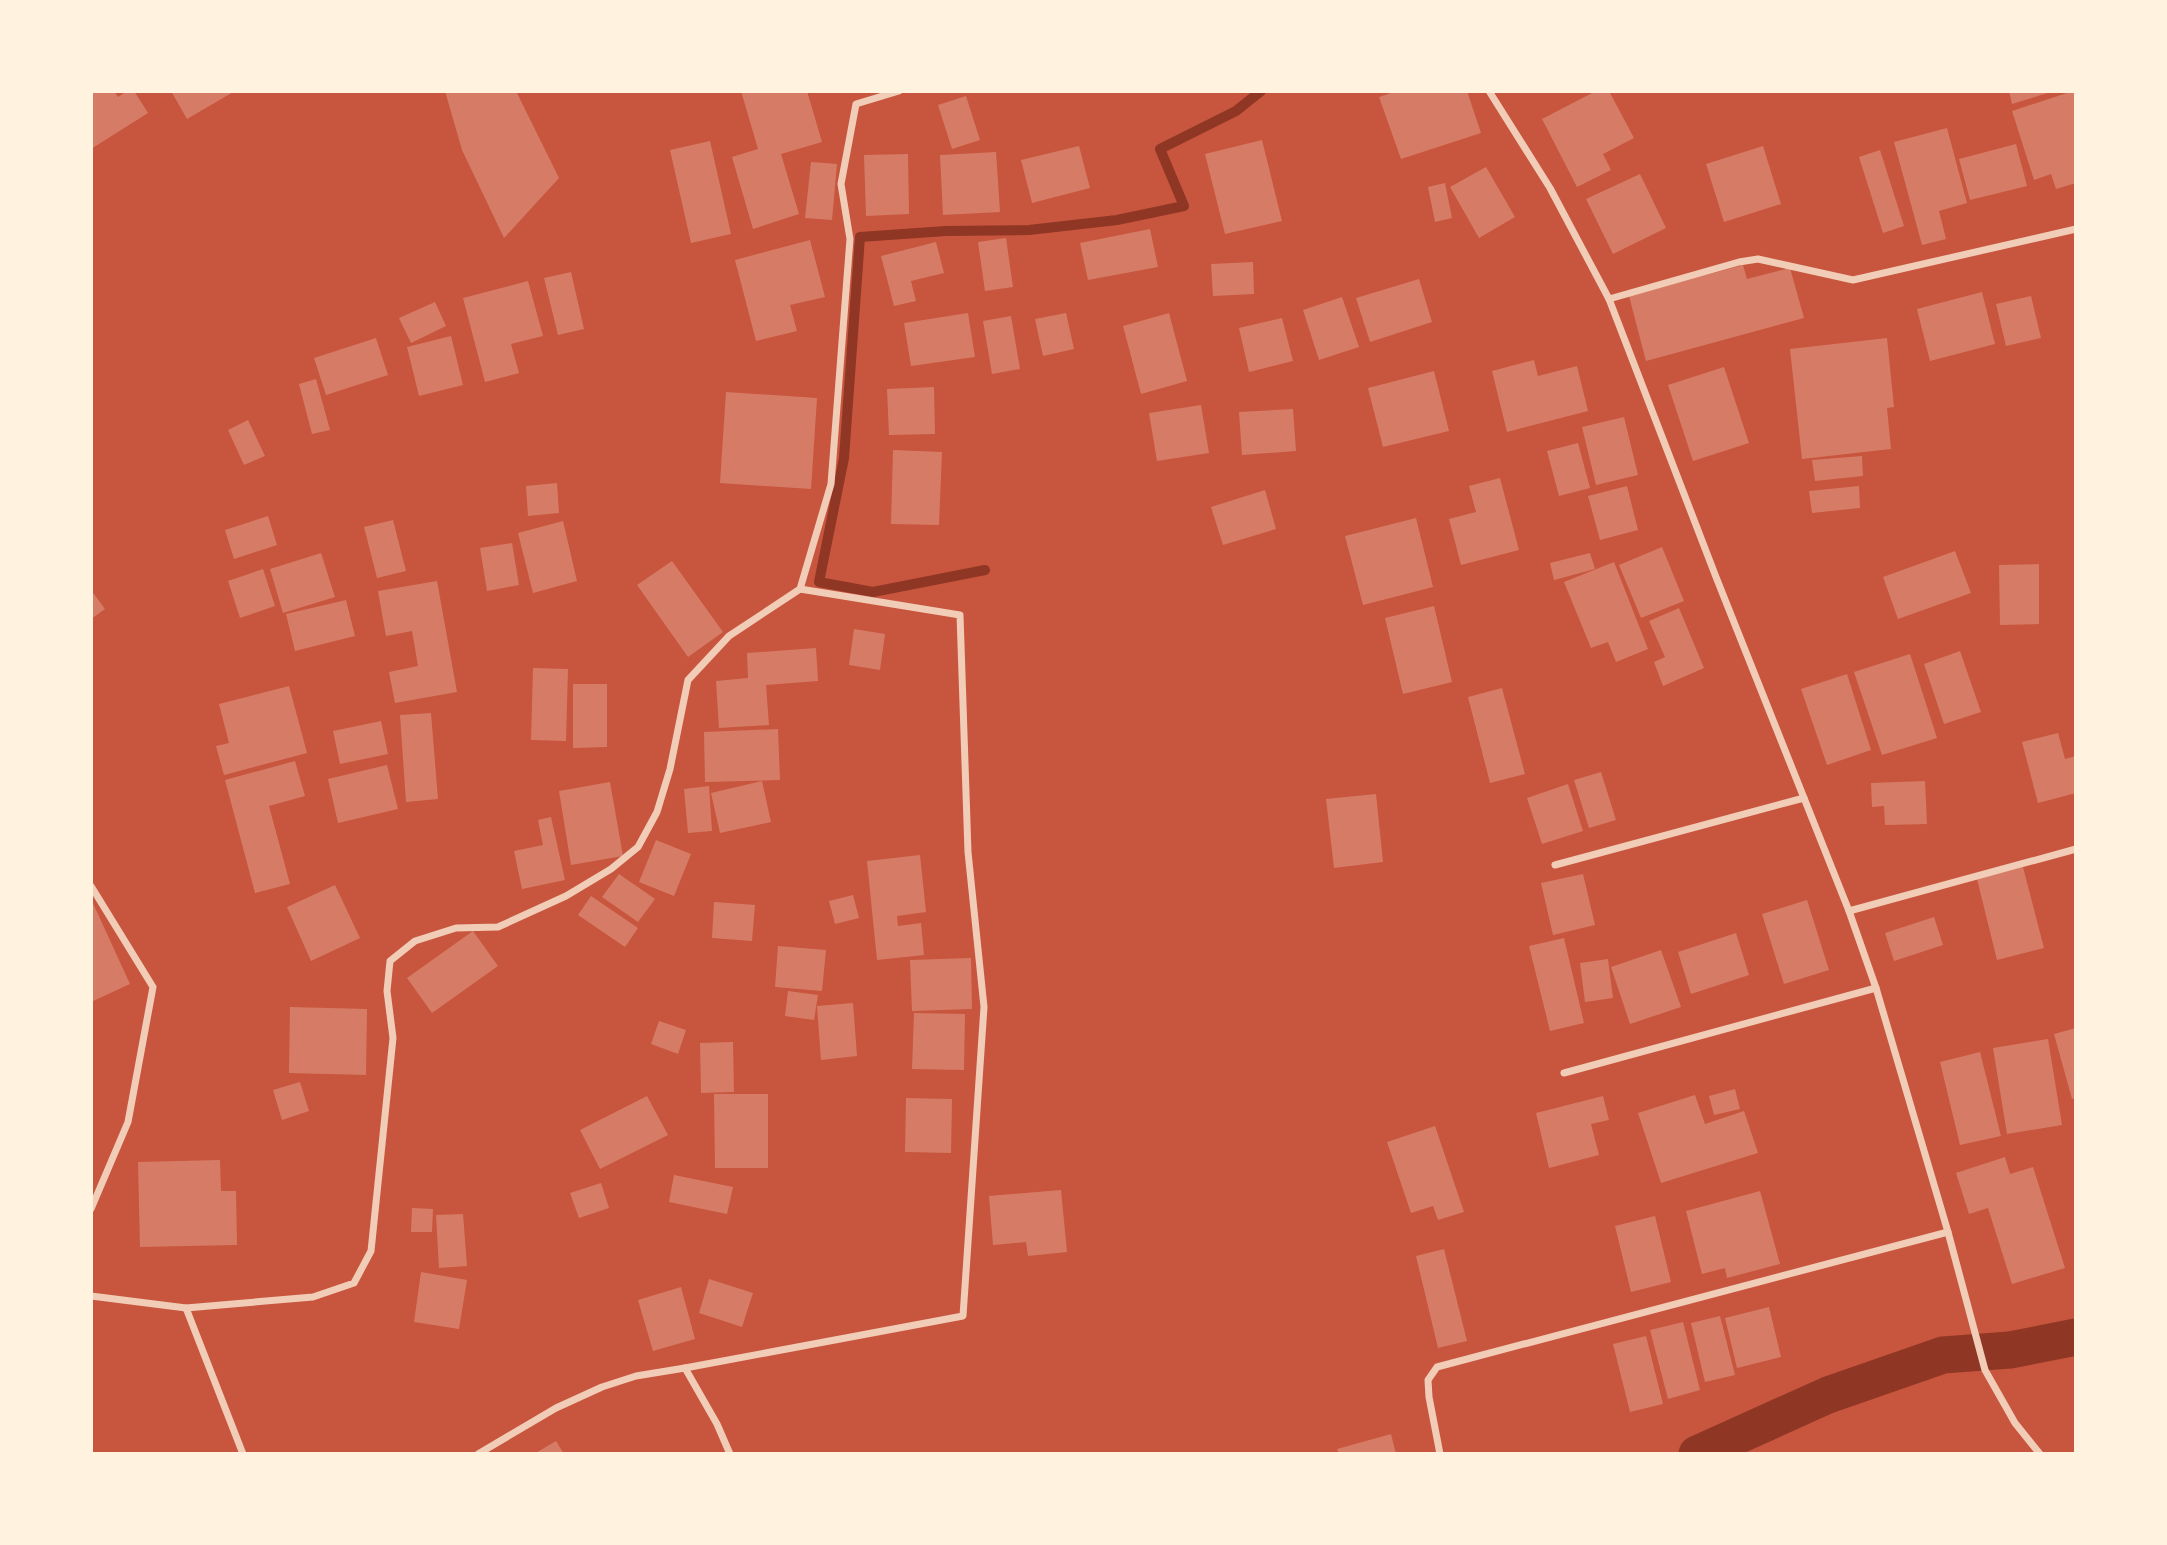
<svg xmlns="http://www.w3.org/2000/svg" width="2167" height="1545" viewBox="0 0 2167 1545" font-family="Manrope,sans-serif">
<rect width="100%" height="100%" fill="#c8553d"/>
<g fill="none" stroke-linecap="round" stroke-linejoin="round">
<polyline stroke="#8f3625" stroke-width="10" points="985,570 873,592 819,582 844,458 860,237 946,231 1029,230 1117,220 1184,206 1160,149 1236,111 1261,91"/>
<polyline stroke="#8f3625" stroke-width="37" points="1697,1454 1828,1395 1943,1355 2010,1350 2076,1337"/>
</g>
<g fill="#d67c66">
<polygon points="91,91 114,91 118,97 127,91 134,91 148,113 91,149"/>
<polygon points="171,91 235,91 187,119"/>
<polygon points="445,91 516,91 559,178 504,238 462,150"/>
<polygon points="741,91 807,91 822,142 781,154 799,214 753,229 732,157 758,149"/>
<polygon points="1397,91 1467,91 1481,133 1401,159 1379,97"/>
<polygon points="1596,91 1609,91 1634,138 1603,154 1611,170 1577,187 1542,119"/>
<polygon points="2009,91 2051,91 2051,92 2012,104"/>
<polygon points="2073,91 2076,91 2076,183 2056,189 2051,174 2034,180 2012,111"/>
<polygon points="966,96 980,140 952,149 938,105"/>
<polygon points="1947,128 1967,203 1939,211 1946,239 1922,245 1894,142"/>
<polygon points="1262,140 1282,221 1225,234 1205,154"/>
<polygon points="710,141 731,234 691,243 670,150"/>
<polygon points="2016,144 2027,186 1970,200 1959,159"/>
<polygon points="1079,146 1090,188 1032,203 1021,160"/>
<polygon points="1763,146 1781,204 1724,222 1706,164"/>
<polygon points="1880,150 1904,226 1883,233 1859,157"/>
<polygon points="996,152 1000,212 943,215 940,155"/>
<polygon points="908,154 909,214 866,216 864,155"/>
<polygon points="811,162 837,164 832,220 805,218"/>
<polygon points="1486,167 1515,217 1479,238 1450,187"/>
<polygon points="1640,174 1666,228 1613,254 1586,199"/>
<polygon points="1445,183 1452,218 1435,222 1428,187"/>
<polygon points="1150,229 1158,267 1088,280 1080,243"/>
<polygon points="1006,238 1013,287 985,291 978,242"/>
<polygon points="810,240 825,297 790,305 797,331 756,341 735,260"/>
<polygon points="936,242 944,273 911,281 916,301 894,306 881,256"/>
<polygon points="1253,262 1254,294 1213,296 1211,264"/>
<polygon points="1743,265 1747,279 1790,268 1804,318 1646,361 1629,296"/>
<polygon points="571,272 584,329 558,335 544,278"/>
<polygon points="1419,279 1432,322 1370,342 1356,298"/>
<polygon points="528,281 543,336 511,344 519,373 485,382 463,298"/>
<polygon points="1982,292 1995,344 1930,361 1917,309"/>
<polygon points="2031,296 2041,338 2006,346 1996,304"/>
<polygon points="1342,297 1359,347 1319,360 1303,310"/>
<polygon points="435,302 446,326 411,343 399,318"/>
<polygon points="968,313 975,357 911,366 904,323"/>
<polygon points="1066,313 1074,349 1043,356 1035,319"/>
<polygon points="1169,313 1187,381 1141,394 1123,326"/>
<polygon points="1011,316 1020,369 992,374 983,321"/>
<polygon points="1282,318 1293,361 1249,372 1239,328"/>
<polygon points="451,336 463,385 419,396 407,347"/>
<polygon points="376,338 388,375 326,395 314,358"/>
<polygon points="1887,338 1894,407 1887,408 1891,449 1802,459 1790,349"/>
<polygon points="1534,360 1538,376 1577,366 1588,411 1507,432 1492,371"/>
<polygon points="1724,367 1749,443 1693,461 1668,385"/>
<polygon points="1434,371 1449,431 1383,447 1368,388"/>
<polygon points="316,379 330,430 312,434 299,384"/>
<polygon points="934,387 935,434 889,435 887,389"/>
<polygon points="726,392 817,398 811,489 720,483"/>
<polygon points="1201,405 1209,453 1157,461 1149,413"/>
<polygon points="1293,409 1296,451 1242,455 1239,412"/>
<polygon points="1624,417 1638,475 1596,485 1582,427"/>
<polygon points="248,420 265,456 244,465 228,430"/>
<polygon points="1578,443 1590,488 1559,496 1547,451"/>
<polygon points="893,450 942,452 939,525 891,524"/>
<polygon points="1862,456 1863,476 1815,481 1812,460"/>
<polygon points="1500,478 1519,550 1461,565 1449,519 1476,512 1469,486"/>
<polygon points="557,483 559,513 528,516 526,486"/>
<polygon points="1627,486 1638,530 1600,540 1588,496"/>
<polygon points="1859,486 1860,508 1812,513 1809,491"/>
<polygon points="1265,490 1276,529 1223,545 1211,507"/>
<polygon points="268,516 277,545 234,559 225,530"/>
<polygon points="1416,518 1433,587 1363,605 1345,536"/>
<polygon points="393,520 406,571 377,578 364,527"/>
<polygon points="563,521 577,581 533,593 518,533"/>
<polygon points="512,543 519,585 487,591 480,548"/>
<polygon points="1662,547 1684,601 1641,618 1619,565"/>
<polygon points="1955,551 1971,593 1898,619 1883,577"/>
<polygon points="321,553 335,597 283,613 270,569"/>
<polygon points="1590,553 1595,569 1554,580 1550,563"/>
<polygon points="672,561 723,632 688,657 637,585"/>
<polygon points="1614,562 1648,649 1616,662 1608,642 1591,648 1564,582"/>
<polygon points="2039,564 2039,624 2000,625 1999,565"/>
<polygon points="263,569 275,606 240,618 228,581"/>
<polygon points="437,581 457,692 395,703 389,672 418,666 412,631 386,636 378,591"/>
<polygon points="91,590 105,609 91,619"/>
<polygon points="346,600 355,636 295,651 286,614"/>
<polygon points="1434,606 1452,682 1403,694 1385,618"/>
<polygon points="1679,608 1704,668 1663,686 1654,662 1665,657 1649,621"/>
<polygon points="854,629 885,634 880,670 849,665"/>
<polygon points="816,648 818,681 766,685 769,725 719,728 716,681 748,678 747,653"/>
<polygon points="1960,651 1981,712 1944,724 1924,664"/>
<polygon points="1910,654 1937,738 1882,755 1854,672"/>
<polygon points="533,668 568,669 566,741 531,740"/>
<polygon points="1847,674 1871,750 1827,765 1801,689"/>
<polygon points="573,684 607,684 607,747 573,748"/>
<polygon points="289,686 307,753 224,775 216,746 229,743 219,704"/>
<polygon points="1502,688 1525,774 1490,783 1468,697"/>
<polygon points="431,713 438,799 406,802 400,715"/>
<polygon points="381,721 388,754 340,764 333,731"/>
<polygon points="778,729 780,780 705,782 704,732"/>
<polygon points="2058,733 2065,759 2076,756 2076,793 2038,803 2022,742"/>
<polygon points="295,761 305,796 269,806 290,884 255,893 225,780"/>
<polygon points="387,765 398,809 338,823 328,779"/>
<polygon points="1601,772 1616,820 1589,828 1574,780"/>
<polygon points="762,781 771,822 720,833 711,793"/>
<polygon points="1925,781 1927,824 1885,825 1884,806 1872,807 1871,783"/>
<polygon points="610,782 623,856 571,865 559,791"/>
<polygon points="1568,784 1583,831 1542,844 1527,798"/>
<polygon points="709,786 712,831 688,833 684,789"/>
<polygon points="1376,794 1383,862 1334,868 1326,799"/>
<polygon points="551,817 565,880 522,889 514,851 543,845 538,820"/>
<polygon points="656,840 691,854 674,896 639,882"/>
<polygon points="920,855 926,912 897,916 898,926 921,923 924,955 877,960 867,861"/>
<polygon points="2023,867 2044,948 1997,960 1977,879"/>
<polygon points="619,874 655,899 638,922 602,897"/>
<polygon points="1583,874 1595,925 1553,935 1541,883"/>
<polygon points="335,885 360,938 311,961 287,907"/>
<polygon points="853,895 859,918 835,924 829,901"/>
<polygon points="591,896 638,928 625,947 578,915"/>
<polygon points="91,899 130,984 91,1002"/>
<polygon points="1807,900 1829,970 1784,984 1762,914"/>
<polygon points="714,902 755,905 752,941 712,938"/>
<polygon points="1934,917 1943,945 1894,961 1885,933"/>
<polygon points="473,931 498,966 432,1013 407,978"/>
<polygon points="1736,933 1749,975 1691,994 1678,952"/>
<polygon points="1564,938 1584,1023 1550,1031 1529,946"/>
<polygon points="778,946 826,950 822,991 775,987"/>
<polygon points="1661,950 1681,1007 1630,1024 1611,967"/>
<polygon points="971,958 972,1009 912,1011 910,960"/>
<polygon points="1608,959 1613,998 1585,1002 1580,963"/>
<polygon points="788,991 818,995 814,1020 785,1016"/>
<polygon points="853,1003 857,1056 821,1060 817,1006"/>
<polygon points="290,1007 367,1009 366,1075 289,1073"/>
<polygon points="914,1013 965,1014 964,1070 912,1069"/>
<polygon points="659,1021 686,1030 678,1054 651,1044"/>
<polygon points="2076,1028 2076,1098 2072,1099 2054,1034"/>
<polygon points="2048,1039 2062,1125 2007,1134 1993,1048"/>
<polygon points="733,1042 734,1092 701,1093 700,1043"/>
<polygon points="1980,1052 2001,1136 1960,1145 1940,1062"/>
<polygon points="300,1082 309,1111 282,1120 273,1090"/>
<polygon points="1735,1089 1740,1109 1714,1115 1709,1096"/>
<polygon points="714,1094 768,1094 768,1168 715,1168"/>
<polygon points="1695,1095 1705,1124 1744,1111 1758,1153 1661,1183 1638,1113"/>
<polygon points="647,1096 668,1135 600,1169 580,1130"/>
<polygon points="1603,1096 1609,1120 1591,1124 1599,1155 1549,1168 1536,1113"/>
<polygon points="906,1098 952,1099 951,1153 905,1152"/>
<polygon points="1435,1126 1464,1212 1438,1220 1433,1206 1411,1213 1387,1142"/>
<polygon points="2005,1157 2010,1174 2033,1167 2065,1268 2012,1284 1988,1208 1969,1214 1956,1173"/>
<polygon points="220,1160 221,1191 236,1191 237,1245 140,1247 138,1162"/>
<polygon points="674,1175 733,1187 727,1214 669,1202"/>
<polygon points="601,1183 609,1208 579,1218 570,1193"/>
<polygon points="1061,1190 1067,1252 1028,1256 1026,1242 993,1245 989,1196"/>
<polygon points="1760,1191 1780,1264 1727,1278 1725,1268 1702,1274 1686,1211"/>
<polygon points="412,1208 433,1209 432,1232 411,1232"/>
<polygon points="463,1214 467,1266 439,1268 436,1215"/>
<polygon points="1655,1216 1671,1282 1631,1292 1615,1226"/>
<polygon points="1444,1249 1467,1341 1438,1348 1416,1256"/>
<polygon points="421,1272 467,1280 459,1329 414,1322"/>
<polygon points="709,1279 753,1293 742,1327 699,1313"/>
<polygon points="681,1287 695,1339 653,1351 638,1300"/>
<polygon points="1769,1307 1781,1357 1737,1368 1725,1318"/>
<polygon points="1720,1316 1735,1375 1705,1382 1691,1323"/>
<polygon points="1683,1322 1700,1390 1668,1399 1650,1330"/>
<polygon points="1646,1336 1663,1404 1630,1412 1613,1344"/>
<polygon points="1391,1434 1396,1454 1339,1454 1337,1449"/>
<polygon points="556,1441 564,1454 534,1454"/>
</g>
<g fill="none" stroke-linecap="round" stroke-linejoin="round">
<g stroke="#f1ccb7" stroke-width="7">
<polyline points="1609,299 1739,262 1758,259 1853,280 2076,229"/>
<polyline points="1555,865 1804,798"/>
<polyline points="91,886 153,987 128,1122 91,1209"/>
<polyline points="1849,911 2076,849"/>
<polyline points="1564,1073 1876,988"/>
<polyline points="1948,1232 1985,1370 2015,1423 2040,1454"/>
<polyline points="91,1296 186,1308 313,1297 354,1283 371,1251 393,1038 387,991 390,961 415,941 456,928 498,927 566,896 611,869 638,847 657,812 670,769 688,680 729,636 800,589 831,484 850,239 841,184 856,104 899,91"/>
<polyline points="186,1308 243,1454"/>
<polyline points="685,1368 963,1316 984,1007 968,852 960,615 800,589"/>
<polyline points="478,1454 556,1408 602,1387 636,1376 685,1368 717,1424 730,1454"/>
<polyline points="1440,1454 1429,1397 1428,1380 1437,1367 1948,1232 1876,988 1849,911 1716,577 1609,299 1550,188 1489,91"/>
</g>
</g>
<rect width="2167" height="1545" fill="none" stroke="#fff3e0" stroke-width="186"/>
</svg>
